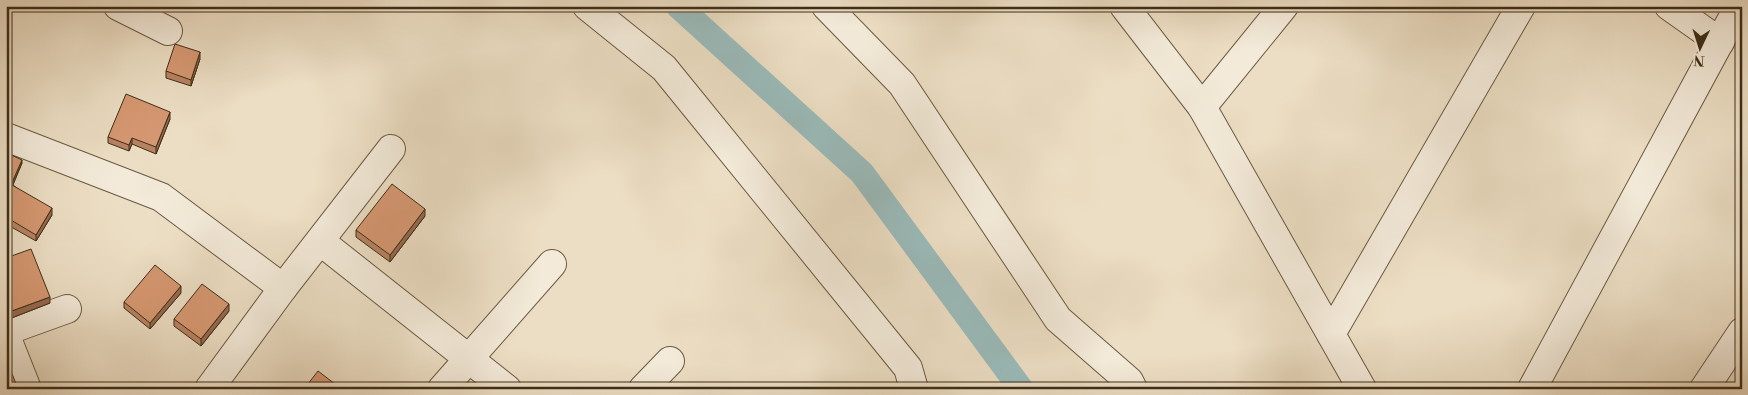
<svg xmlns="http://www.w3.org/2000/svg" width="1748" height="395" viewBox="0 0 1748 395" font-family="'Libre Bodoni',serif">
<rect width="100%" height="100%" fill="#ecdec4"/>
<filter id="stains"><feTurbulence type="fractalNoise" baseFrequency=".004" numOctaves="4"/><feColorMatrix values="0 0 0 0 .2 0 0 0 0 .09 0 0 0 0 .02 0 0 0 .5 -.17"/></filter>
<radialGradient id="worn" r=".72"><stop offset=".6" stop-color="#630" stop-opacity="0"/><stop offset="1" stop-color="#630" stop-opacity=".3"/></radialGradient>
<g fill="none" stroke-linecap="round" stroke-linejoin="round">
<polyline stroke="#9abbba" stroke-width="25" points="678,6 862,173 1021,389"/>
<g stroke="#6a5a43" stroke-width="30">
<g id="minor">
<polyline points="118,6 168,31"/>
<polyline points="587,6 664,68 908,368 914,389"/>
<polyline points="826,6 902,84 1058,319 1129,381 1133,389"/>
<polyline points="1124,6 1202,107 1362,389"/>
<polyline points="1669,6 1720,42"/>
<polyline points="1202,107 1284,6"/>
<polyline points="6,137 161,197 283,288"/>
<polyline points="320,241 507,389"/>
<polyline points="6,331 67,309"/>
<polyline points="1331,334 1521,6"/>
<polyline points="6,336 27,389"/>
<polyline points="209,389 283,288 391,149"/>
<polyline points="442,389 552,264"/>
<polyline points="643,389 670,361"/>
<polyline points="1532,389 1739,6"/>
<polyline points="1704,389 1742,332"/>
</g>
</g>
<use href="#minor" stroke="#f3ead9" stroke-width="28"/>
</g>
<g fill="#b88362" stroke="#3e2e18">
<polygon points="200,59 191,86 166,78 166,71"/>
<polygon points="170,119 156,154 132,144 129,151 108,143 108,137"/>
<polygon points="6,156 22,163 13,185 52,215 36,241 6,224 6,195 9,190 6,189"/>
<polygon points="425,216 390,262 356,237 356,230"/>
<polygon points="6,258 50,303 9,319 6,312"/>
<polygon points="181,293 150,329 124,308 124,302"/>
<polygon points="229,311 201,346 174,326 174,319"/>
</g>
<g fill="#966a50" stroke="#3e2e18">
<polygon points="200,52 200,59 191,86 191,80"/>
<polygon points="170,112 170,119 156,154 156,147"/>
<polygon points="132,138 132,144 129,151 129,145"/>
<polygon points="22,160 22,163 10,191 10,187"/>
<polygon points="52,208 52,215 36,241 36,235"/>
<polygon points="425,209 425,216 390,262 390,255"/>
<polygon points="181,286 181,293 150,329 150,323"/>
<polygon points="50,297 50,303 9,319 9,312"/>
<polygon points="229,304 229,311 201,346 201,339"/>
</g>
<g fill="#d69872" stroke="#3e2e18">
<polygon points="175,44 200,52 191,80 166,71"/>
<polygon points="126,94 170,112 156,147 132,138 129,145 108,137"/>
<polygon points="7,153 22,160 10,187 6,185 6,156"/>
<polygon points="392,184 425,209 390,255 356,230"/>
<polygon points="12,185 52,208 36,235 6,217 6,195"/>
<polygon points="31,249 50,297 9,312 6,305 6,258"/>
<polygon points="155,265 181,286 150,323 124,302"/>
<polygon points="202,284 229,304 201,339 174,319"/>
<polygon points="6,358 18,389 6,389"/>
<polygon points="318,371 335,384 331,389 304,389"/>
<polygon points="336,386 340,389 333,389"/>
</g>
<rect width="1748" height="395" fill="none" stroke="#ecdec4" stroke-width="25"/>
<rect x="8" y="8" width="1733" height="380" fill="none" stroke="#3e2e18" stroke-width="2.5"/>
<rect x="12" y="12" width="1723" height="370" fill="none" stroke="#3e2e18"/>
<g transform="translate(1700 48) rotate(184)" stroke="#f3ead9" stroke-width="4" paint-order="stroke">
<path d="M0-4L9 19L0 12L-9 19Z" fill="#3e2e18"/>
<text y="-8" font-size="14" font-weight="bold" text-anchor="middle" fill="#3e2e18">N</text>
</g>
<rect width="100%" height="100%" filter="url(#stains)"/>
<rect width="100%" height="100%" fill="url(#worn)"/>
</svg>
